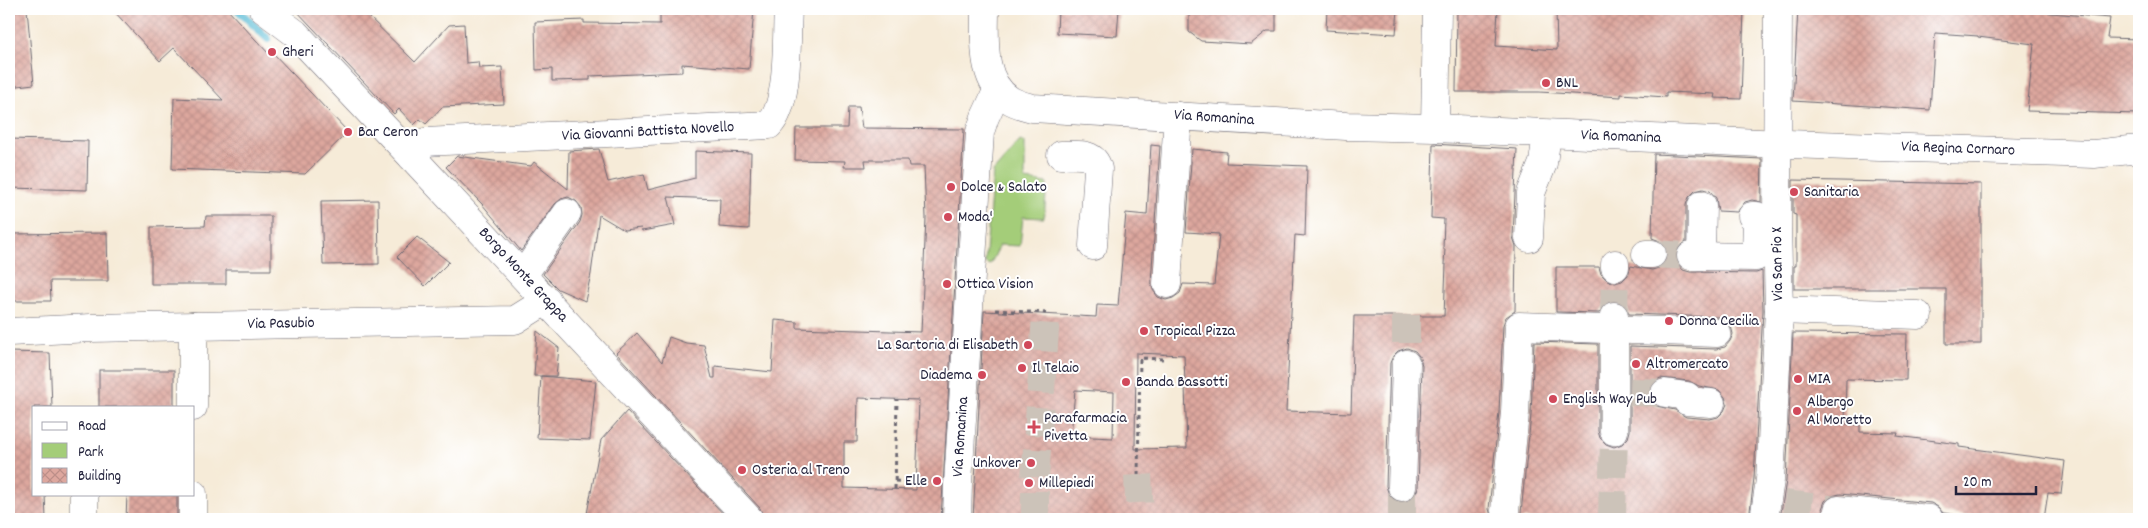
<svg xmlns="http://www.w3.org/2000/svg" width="2148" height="528" viewBox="0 0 2148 528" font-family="Dekko,sans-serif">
<defs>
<pattern id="building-cross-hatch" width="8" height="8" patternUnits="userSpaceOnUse" patternTransform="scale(1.25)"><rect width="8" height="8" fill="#dda79e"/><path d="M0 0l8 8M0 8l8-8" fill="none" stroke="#bd8f89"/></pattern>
</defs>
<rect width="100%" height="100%" fill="#fff"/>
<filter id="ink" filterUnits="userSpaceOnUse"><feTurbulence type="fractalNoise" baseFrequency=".02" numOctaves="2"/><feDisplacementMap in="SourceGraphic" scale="10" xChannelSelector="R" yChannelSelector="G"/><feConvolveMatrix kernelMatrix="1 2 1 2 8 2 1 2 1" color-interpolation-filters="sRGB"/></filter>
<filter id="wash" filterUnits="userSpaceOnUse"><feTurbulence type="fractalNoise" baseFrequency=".0096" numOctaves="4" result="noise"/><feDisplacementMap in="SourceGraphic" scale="20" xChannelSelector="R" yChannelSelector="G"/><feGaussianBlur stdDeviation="1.12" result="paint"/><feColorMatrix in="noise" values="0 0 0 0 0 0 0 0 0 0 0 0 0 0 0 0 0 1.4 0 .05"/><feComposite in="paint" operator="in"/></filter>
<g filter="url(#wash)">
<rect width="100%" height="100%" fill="#f6ebd8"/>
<polygon fill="#a4cd79" stroke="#63785a" points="1020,141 1025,143 1025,180 1047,183 1044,218 1023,217 1020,246 1000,245 990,265 985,263 993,172"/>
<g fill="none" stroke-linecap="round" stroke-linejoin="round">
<polyline stroke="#58bcd6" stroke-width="8" points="237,9 268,39"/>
</g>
<g id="blocks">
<g fill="url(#building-cross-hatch)" fill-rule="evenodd">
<polygon points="9,9 27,9 34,84 9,87"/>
<polygon points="112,9 227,9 270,55 272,52 348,132 305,174 172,169 174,98 223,100 174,48 160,61"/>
<polygon points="295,9 361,9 415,62 449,25 464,24 466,63 478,62 479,68 502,67 504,104 442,107 426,124 420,119 414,125 399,109 394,114"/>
<polygon points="660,9 754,9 749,69 682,64 682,72 590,76 590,80 552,81 552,69 536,70 535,22 584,20 584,23 660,24"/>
<polygon points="1058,9 1119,9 1117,36 1057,33"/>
<polygon points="1189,9 1276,9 1276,31 1267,31 1251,44 1201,41 1189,32"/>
<polygon points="1327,9 1398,9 1396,34 1326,30"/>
<polygon points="1457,9 1498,9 1496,46 1557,50 1556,9 1744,9 1741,99 1714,98 1715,94 1666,92 1666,97 1621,94 1621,97 1539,92 1456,92"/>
<polygon points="1798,9 2040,9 2039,12 2110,18 2107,38 2139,39 2139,114 2027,111 2034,44 1978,37 1978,36 1935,33 1930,110 1793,101"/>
<path d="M848,107H859L862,128L964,129L941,519H764L760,508L616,353L637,333L662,362L669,337L686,343L704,345L712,378H715V366L772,372L775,320L797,322V328L921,332L926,218L924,166H909L908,160H865L866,167H844L845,161L795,160L796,128H847ZM858,398L919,400L916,490L844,488V442H857Z"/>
<polygon points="9,139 88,141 87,190 9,188"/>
<path d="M1433,144L1517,149L1513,237L1516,246L1515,311L1506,317L1503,325L1499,412L1489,509L1492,519H973L984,311L1096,317L1097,305L1118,306L1126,213L1147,215L1151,145L1160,146L1151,283L1153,290L1158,297L1166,300L1173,298L1180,293L1183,284L1214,285L1219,234L1186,232L1192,149L1227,152L1226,163L1307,166L1305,236L1295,235L1286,411L1351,413L1354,316H1444L1446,264H1444L1445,249H1443L1444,219L1431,218ZM1407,348L1415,351L1419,356L1422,365L1418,488L1415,495L1410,500L1401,503L1393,500L1389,495L1386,486L1390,363L1393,356L1398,351ZM1136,353L1184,355L1187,448L1135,449ZM1075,390L1114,392L1113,438L1071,436Z"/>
<polygon points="599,149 608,182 644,174 648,190 695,178 695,151 751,153 749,229 719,227 720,199 668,197 675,225 642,231 641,228 624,230 599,215 591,274 585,301 558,289 543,274 580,222 582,215 581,207 576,201 568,197 561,199 555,204 521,251 482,204 446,167 457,156 531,166 534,162 568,189 569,151"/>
<path d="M1654,154L1762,159L1761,202L1752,200L1745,202L1737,212L1718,211L1716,198L1710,191L1703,189L1695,191L1689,197L1686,205V242L1678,248L1675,255L1678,264L1683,270L1690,272L1756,273L1762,271L1763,310L1754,478L1749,519H1518L1521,513L1531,415L1534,342L1598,344V431L1600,438L1606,444L1614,447L1622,444L1628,438L1630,431V346L1716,349L1725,347L1730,341L1733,334L1731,326L1726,320L1718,317L1629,314L1627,308L1622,303L1614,300L1606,303L1599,313L1556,312V267H1599L1601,274L1607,280L1615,283L1622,281L1628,275L1631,266L1652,270L1659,268L1665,262L1668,254L1666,247L1660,241L1652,238ZM1660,378L1689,381L1699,386L1719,390L1725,397L1727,404L1724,411L1718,417L1710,419L1686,417L1675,410L1656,406L1651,399L1650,391L1652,384Z"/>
<polygon points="1793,180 1981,184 1981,344 1946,344 1946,289 1794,289 1794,266 1796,266 1796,215 1793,214"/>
<polygon points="378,200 379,264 323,265 321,201"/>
<polygon points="206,216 271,216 271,270 226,270 226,284 151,284 151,227 205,226"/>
<polygon points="107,233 108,281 50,281 51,301 9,301 9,234"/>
<polygon points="417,237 449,262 425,286 397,257"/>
<polygon points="537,331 559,348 556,376 534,376"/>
<polygon points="1793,333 1907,334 1906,380 1846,379 1845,424 1860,425 1860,432 1898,433 1897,436 1959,444 1959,447 2065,461 2061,494 2048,493 2044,519 1989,519 1943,513 1938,507 1931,503 1840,494 1831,496 1825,501 1822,509 1826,519 1780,519 1786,481"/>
<polygon points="9,352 50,353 52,407 34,407 34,494 45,494 46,519 9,519"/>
<rect x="99" y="370" width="75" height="37"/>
<polygon points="541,376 596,381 590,440 537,438"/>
<polygon points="627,411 728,519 586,519 601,440"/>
<polygon points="127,494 177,494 177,519 126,519"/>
</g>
</g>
</g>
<g filter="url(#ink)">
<use href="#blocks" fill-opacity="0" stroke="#6c6872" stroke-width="1"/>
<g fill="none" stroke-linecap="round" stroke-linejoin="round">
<g stroke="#ccc3b9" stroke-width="28" stroke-dasharray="28 14" stroke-linecap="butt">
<polyline points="1652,254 1691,256"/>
<polyline points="1406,315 1406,364"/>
<polyline points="1614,316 1615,267"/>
<polyline points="1630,392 1665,393"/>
<polyline points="1138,475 1140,519"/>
<polyline points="1784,504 1838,510"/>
<polyline points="1035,519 1035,479 1046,315"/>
<polyline points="1402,519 1402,487"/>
<polyline points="1612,519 1614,431"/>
</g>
<g stroke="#6c6872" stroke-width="29">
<g id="minor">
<polyline points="263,9 295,33 412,157 749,519"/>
<path d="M985,9C985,39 980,81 1010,100C1016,104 1025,106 1032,108L1346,126L1435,128L1759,143L2094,154L2139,149"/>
<polyline points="1435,128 1437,9"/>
<path d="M1061,155C1076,155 1094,151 1098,169L1093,246"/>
<path d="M412,157L425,142L769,125C790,104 786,39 788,9"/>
<polyline points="1529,238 1531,193 1543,163 1547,134"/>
<polyline points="1646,254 1652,254"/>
<polyline points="1691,256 1756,257 1757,216 1752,216"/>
<polyline points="1701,256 1702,205"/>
<polyline points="1615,267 1615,264"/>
<polyline points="523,275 567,213"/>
<polyline points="1167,284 1178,116"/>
<polyline points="1779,310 1918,315"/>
<polyline points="9,332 91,328 515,320 547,300"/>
<polyline points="1665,393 1687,396 1687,401 1711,403"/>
<polyline points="193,407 193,326"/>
<polyline points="1614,431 1614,316"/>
<polyline points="1402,487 1406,364"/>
<polyline points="1838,510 1929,519"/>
<polyline points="1505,511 1515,413 1519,326 1717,333"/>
<polyline points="84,519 84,494"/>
<polyline points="193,519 193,494"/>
<polyline points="957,519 958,483 980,132 985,117 998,89"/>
<polyline points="1764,519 1770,480 1779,310 1777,224 1778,9"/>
</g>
</g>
<g stroke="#6c6872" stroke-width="3" stroke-dasharray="4 4" stroke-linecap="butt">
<polyline points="995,310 1046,313"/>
<polyline points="1138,475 1140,358 1163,359 1163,354"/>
<polyline points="895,481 916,482"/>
<polyline points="895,489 897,399"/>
</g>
<use href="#minor" stroke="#fff" stroke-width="28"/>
</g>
</g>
<g fill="#d1495b" stroke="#fff" stroke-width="2">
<circle cx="272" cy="52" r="5"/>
<circle cx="1546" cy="83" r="5"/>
<circle cx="348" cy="132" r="5"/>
<circle cx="951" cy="187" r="5"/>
<circle cx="1794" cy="192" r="5"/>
<circle cx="948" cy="217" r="5"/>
<circle cx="947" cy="284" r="5"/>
<circle cx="1669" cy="321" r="5"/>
<circle cx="1144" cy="331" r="5"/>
<circle cx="1028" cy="345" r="5"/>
<circle cx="1636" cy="364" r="5"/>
<circle cx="1022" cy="368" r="5"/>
<circle cx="982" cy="375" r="5"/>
<circle cx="1798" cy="379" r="5"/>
<circle cx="1126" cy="382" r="5"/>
<circle cx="1553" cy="399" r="5"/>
<circle cx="1797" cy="411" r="5"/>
<path d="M1031.5 419.5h5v5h5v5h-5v5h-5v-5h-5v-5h5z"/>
<circle cx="1031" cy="463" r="5"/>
<circle cx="742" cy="470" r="5"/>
<circle cx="937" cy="481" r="5"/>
<circle cx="1029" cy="483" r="5"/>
</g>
<g text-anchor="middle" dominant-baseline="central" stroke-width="4" stroke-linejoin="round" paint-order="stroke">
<g font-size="16" fill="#22223b" stroke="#fff" text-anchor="start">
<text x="282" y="52">Gheri</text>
<text x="1556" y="83">BNL</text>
<text x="358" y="132">Bar Ceron</text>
<text x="961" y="187">Dolce &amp; Salato</text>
<text x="1804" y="192">Sanitaria</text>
<text x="958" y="217">Moda'</text>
<text x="957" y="284">Ottica Vision</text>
<text x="1679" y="321">Donna Cecilia</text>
<text x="1154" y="331">Tropical Pizza</text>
<text x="1018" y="345" text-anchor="end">La Sartoria di Elisabeth</text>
<text x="1646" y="364">Altromercato</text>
<text x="1032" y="368">Il Telaio</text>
<text x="972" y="375" text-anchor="end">Diadema</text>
<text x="1808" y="379">MIA</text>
<text x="1136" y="382">Banda Bassotti</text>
<text x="1563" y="399">English Way Pub</text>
<text x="1807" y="402">Albergo<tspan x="1807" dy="18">Al Moretto</tspan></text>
<text x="1044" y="418">Parafarmacia<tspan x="1044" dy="18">Pivetta</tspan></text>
<text x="1021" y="463" text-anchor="end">Unkover</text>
<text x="752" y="470">Osteria al Treno</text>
<text x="927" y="481" text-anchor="end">Elle</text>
<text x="1039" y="483">Millepiedi</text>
</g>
<g font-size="16" fill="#22223b" stroke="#fff">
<text transform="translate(1214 118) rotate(4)">Via Romanina</text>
<text transform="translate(648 132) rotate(-3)">Via Giovanni Battista Novello</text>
<text transform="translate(1621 137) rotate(2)">Via Romanina</text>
<text transform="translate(1958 149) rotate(2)">Via Regina Cornaro</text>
<text transform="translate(1778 264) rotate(-91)">Via San Pio X</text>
<text transform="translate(523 275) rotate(47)">Borgo Monte Grappa</text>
<text transform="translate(281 324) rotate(-1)">Via Pasubio</text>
<text transform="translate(961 437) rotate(-86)">Via Romanina</text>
</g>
</g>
<rect width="2148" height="528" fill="none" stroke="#fff" stroke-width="30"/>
<rect x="32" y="406" width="162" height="90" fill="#ffffff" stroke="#a7a7b1"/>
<rect x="42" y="422" width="25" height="8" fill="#ffffff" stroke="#a7a7b1"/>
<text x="78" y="430" font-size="15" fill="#22223b">Road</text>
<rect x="42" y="443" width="25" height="15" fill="#a4cd79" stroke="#a7a7b1"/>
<text x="78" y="456" font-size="15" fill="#22223b">Park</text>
<rect x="42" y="468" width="25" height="15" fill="url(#building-cross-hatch)" stroke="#a7a7b1"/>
<text x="78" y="480" font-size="15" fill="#22223b">Building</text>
<path d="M1956 486v8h80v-8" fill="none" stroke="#22223b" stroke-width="2.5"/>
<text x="1963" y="486" font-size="15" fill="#22223b" stroke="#ffffff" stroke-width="4" paint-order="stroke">20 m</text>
</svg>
